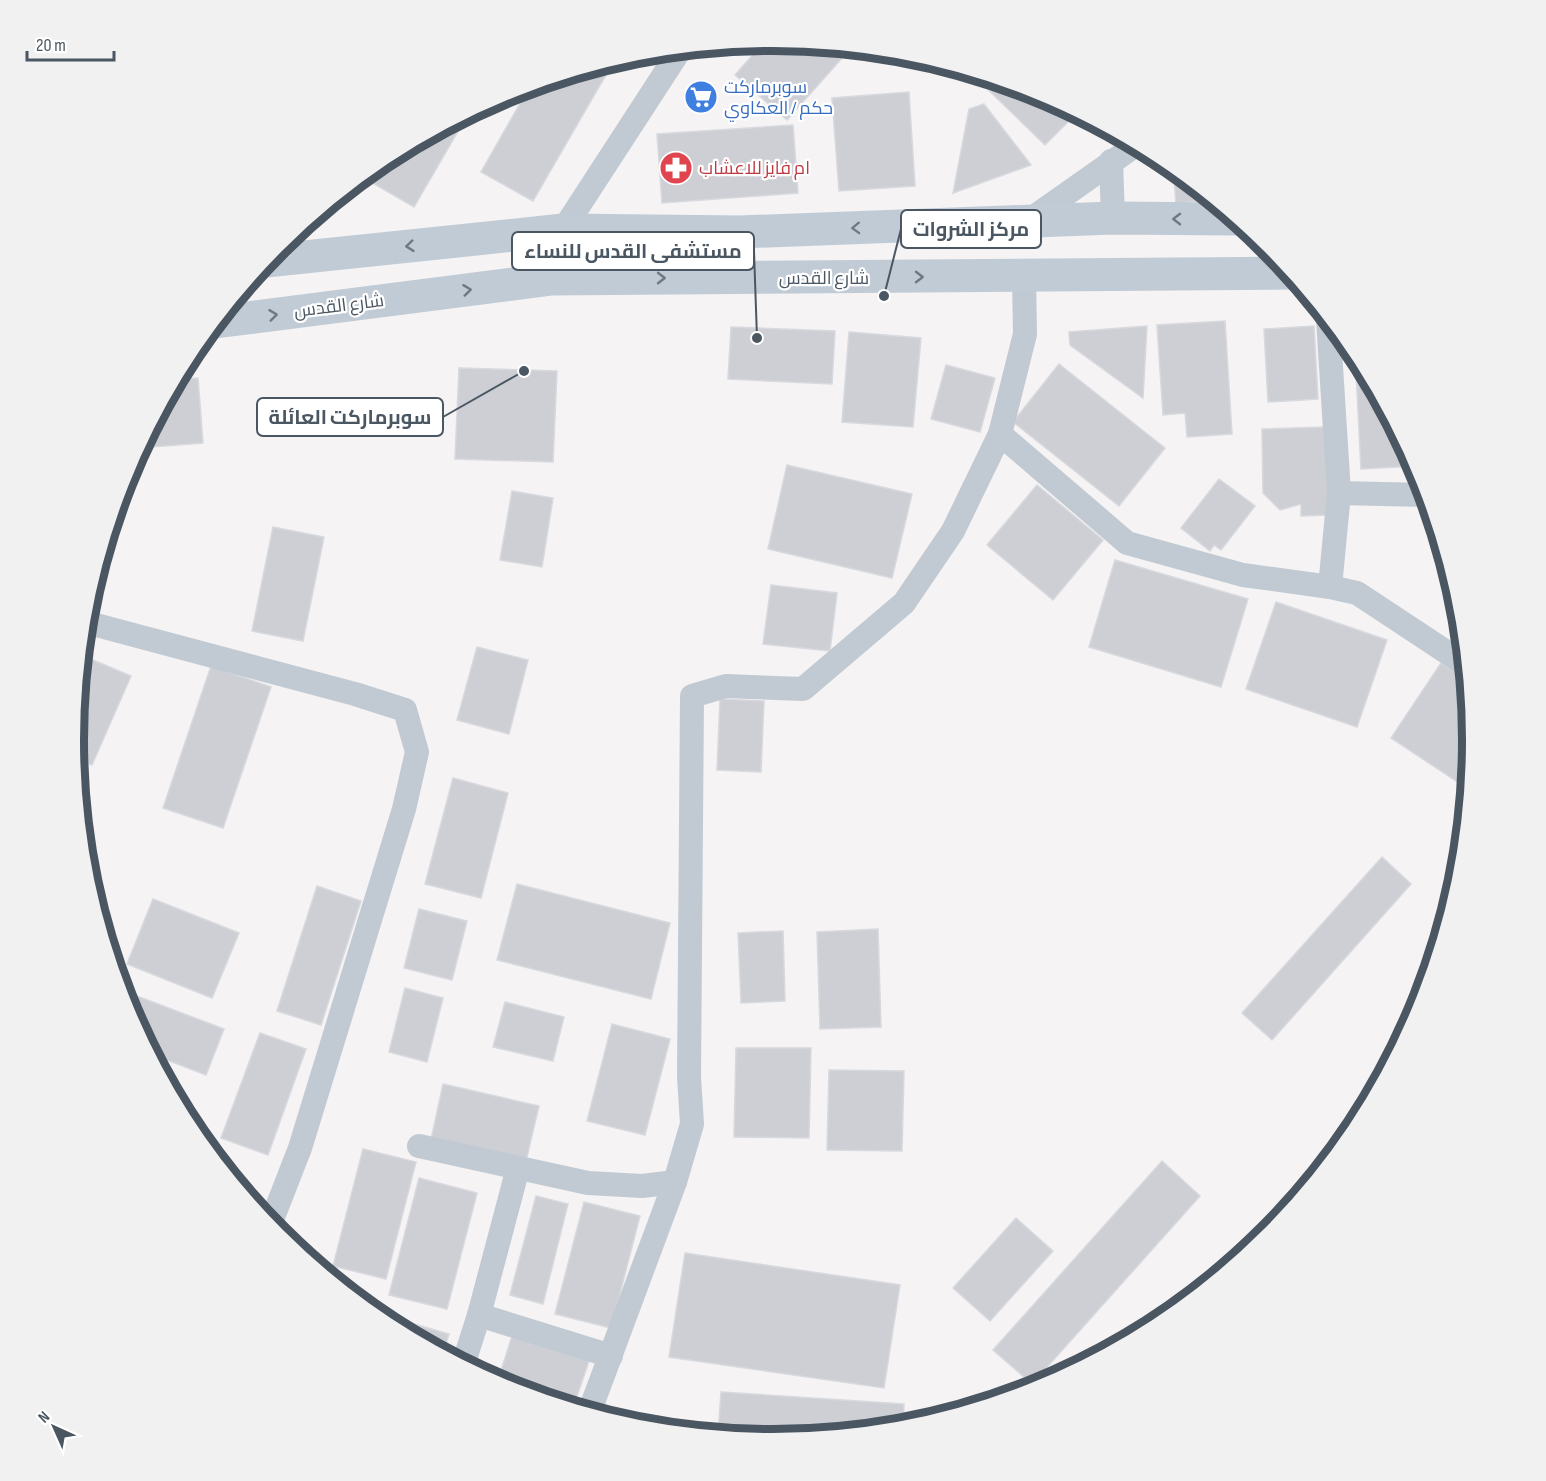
<svg xmlns="http://www.w3.org/2000/svg" width="1546" height="1481" viewBox="0 0 1546 1481" font-family="'Sofia Sans Condensed',Cairo,sans-serif">
<rect width="100%" height="100%" fill="#f5f3f3"/>
<g fill="#cdcfd5" stroke="#d7d9de" stroke-width="1.5">
<polygon points="765,41 773,41 851,48 787,120 735,75"/>
<polygon points="614,61 533,201 481,172 530,86"/>
<polygon points="970,72 1041,94 1077,113 1045,145"/>
<polygon points="909,92 915,186 839,191 832,98"/>
<polygon points="984,104 1031,165 953,193 969,109"/>
<polygon points="468,114 414,207 362,177 384,158"/>
<polygon points="793,125 798,193 662,203 657,134"/>
<polygon points="1173,168 1213,200 1176,203"/>
<polygon points="1225,321 1232,434 1187,437 1185,413 1163,415 1157,325"/>
<polygon points="1147,326 1143,398 1070,345 1069,332"/>
<polygon points="1314,326 1318,399 1268,402 1264,329"/>
<polygon points="731,327 835,331 832,384 728,379"/>
<polygon points="849,332 921,338 913,427 842,422"/>
<polygon points="1355,352 1416,466 1361,469"/>
<polygon points="1059,364 1165,448 1119,506 1013,422"/>
<polygon points="946,365 995,378 980,432 931,419"/>
<polygon points="459,368 557,371 553,462 455,459"/>
<polygon points="198,378 203,443 139,448 176,380"/>
<polygon points="1327,427 1329,515 1301,516 1301,504 1280,510 1263,493 1262,429"/>
<polygon points="787,465 912,494 892,578 768,549"/>
<polygon points="1219,479 1255,506 1221,550 1214,545 1210,551 1181,528"/>
<polygon points="1037,485 1103,540 1053,600 987,545"/>
<polygon points="512,491 553,498 542,567 500,560"/>
<polygon points="273,527 324,537 303,641 252,631"/>
<polygon points="1115,560 1248,599 1221,687 1089,647"/>
<polygon points="771,585 837,593 830,651 763,644"/>
<polygon points="1276,602 1387,640 1357,727 1246,689"/>
<polygon points="477,647 528,660 509,734 457,720"/>
<polygon points="81,655 131,676 92,765 75,758 73,740"/>
<polygon points="1441,663 1467,680 1473,741 1468,789 1391,738"/>
<polygon points="211,666 271,687 223,828 163,808"/>
<polygon points="720,699 764,701 761,772 717,770"/>
<polygon points="453,778 508,793 481,898 425,884"/>
<polygon points="1382,857 1411,884 1272,1040 1242,1013"/>
<polygon points="517,884 670,923 651,999 497,960"/>
<polygon points="317,886 361,901 321,1025 277,1011"/>
<polygon points="153,899 239,933 212,998 127,964"/>
<polygon points="419,909 467,921 452,980 404,968"/>
<polygon points="878,929 881,1027 820,1029 817,932"/>
<polygon points="783,931 785,1001 741,1003 738,933"/>
<polygon points="405,988 443,998 427,1062 389,1052"/>
<polygon points="121,990 224,1029 206,1075 151,1054 126,1008"/>
<polygon points="505,1002 564,1017 553,1061 493,1047"/>
<polygon points="612,1024 670,1039 645,1135 587,1121"/>
<polygon points="260,1033 306,1049 268,1155 221,1138"/>
<polygon points="736,1048 811,1048 809,1138 734,1137"/>
<polygon points="829,1070 904,1071 902,1151 827,1150"/>
<polygon points="443,1084 539,1106 526,1161 431,1140"/>
<polygon points="1355,1127 1268,1236 1233,1264"/>
<polygon points="363,1149 416,1162 386,1279 333,1266"/>
<polygon points="1162,1161 1200,1196 1032,1384 993,1350"/>
<polygon points="419,1178 477,1193 447,1309 389,1295"/>
<polygon points="536,1196 568,1204 543,1304 510,1295"/>
<polygon points="584,1202 640,1216 611,1328 555,1314"/>
<polygon points="1016,1218 1053,1251 990,1321 953,1288"/>
<polygon points="685,1253 900,1285 884,1388 669,1357"/>
<polygon points="386,1316 449,1334 443,1354 384,1323"/>
<polygon points="512,1336 589,1361 573,1408 505,1387 497,1383"/>
<polygon points="721,1392 904,1404 903,1428 773,1440 718,1435"/>
</g>
<g fill="none" stroke-linecap="round" stroke-linejoin="round">
<g stroke="#c1cad2" stroke-width="24">
<polyline points="1111,161 1113,218"/>
<polyline points="1028,221 1136,145"/>
<polyline points="563,230 680,50"/>
<polyline points="604,279 604,231"/>
<polyline points="1328,319 1339,493 1330,587"/>
<polyline points="1000,434 1127,543 1243,575 1330,587 1357,593 1466,665"/>
<polyline points="1339,493 1427,495"/>
<polyline points="85,622 355,694 405,710 417,752 404,809 300,1148 270,1225"/>
<polyline points="419,1146 588,1183 642,1186 675,1182"/>
<polyline points="479,1315 611,1356"/>
<polyline points="463,1365 479,1315 518,1168"/>
<polyline points="589,1413 675,1182 692,1124 689,1077 692,696 726,686 803,689 904,603 953,531 1000,434 1025,334 1024,277"/>
</g>
<g stroke="#c1cbd6" stroke-width="33">
<polyline points="266,261 563,230 740,232 1113,218 1235,219"/>
<polyline points="215,322 552,279 1291,273"/>
</g>
</g>
<defs><path id="oneway-chevron" d="M-2-3.5L2.5 0L-2 3.5" fill="none" stroke-width="1.6" stroke-linecap="round" stroke-linejoin="round" transform="scale(1.5)"/></defs>
<g stroke="#6e7984">
<use href="#oneway-chevron" transform="translate(1177 219) rotate(-180)"/>
<use href="#oneway-chevron" transform="translate(856 228) rotate(178)"/>
<use href="#oneway-chevron" transform="translate(410 246) rotate(174)"/>
<use href="#oneway-chevron" transform="translate(919 277)"/>
<use href="#oneway-chevron" transform="translate(661 278)"/>
<use href="#oneway-chevron" transform="translate(467 290) rotate(-7)"/>
<use href="#oneway-chevron" transform="translate(273 315) rotate(-7)"/>
</g>
<defs>
<g id="supermarket-disc" transform="scale(1.725)"><circle r="9.5" fill="#3f7fe0" stroke="#fff"/><path d="M-6-5.5h2.5l.6 2H6L4.5 2H-2.5L-4.4-4H-6ZM-1.5 3.2a1.3 1.3 0 1 0 .1 0ZM3 3.2a1.3 1.3 0 1 0 .1 0Z" fill="#fff"/></g>
<g id="pharmacy-disc" transform="scale(1.725)"><circle r="9.5" fill="#e0444e" stroke="#fff"/><path d="M-2-6h4v4h4v4h-4v4h-4v-4h-4v-4h4Z" fill="#fff"/></g>
</defs>
<g fill-rule="evenodd">
<use href="#supermarket-disc" x="701" y="97"/>
<use href="#pharmacy-disc" x="676" y="168"/>
</g>
<g text-anchor="middle" dominant-baseline="central" stroke-width="4.5" stroke-linejoin="round" paint-order="stroke">
<g font-size="18" fill="#366cbe" stroke="#fff" text-anchor="start">
<text x="724" y="87">سوبرماركت<tspan x="724" dy="21">حكم / العكاوي</tspan></text>
</g>
<g font-size="18" fill="#be3a42" stroke="#fff" text-anchor="start">
<text x="699" y="168">ام فايز للاعشاب</text>
</g>
<g font-size="18" fill="#4a5661" stroke="#fff">
<text x="824" y="278">شارع القدس</text>
<text transform="translate(339 306) rotate(-7)">شارع القدس</text>
</g>
</g>
<path d="M0 0H1546V1481H0ZM84 740a689 689 0 1 1 1378 0a689 689 0 1 1-1378 0Z" fill="#f1f1f2" fill-rule="evenodd"/>
<path fill="none" stroke="#4a5661" stroke-width="8" d="M84 740a689 689 0 1 1 1378 0a689 689 0 1 1-1378 0Z"/>
<path fill="none" stroke="#4a5661" stroke-width="2" d="M884 296L901 229M757 338L754 251M524 371L443 417"/>
<g fill="#4a5661" stroke="#fff" stroke-width="2">
<circle cx="884" cy="296" r="6"/>
<circle cx="757" cy="338" r="6"/>
<circle cx="524" cy="371" r="6"/>
</g>
<g fill="#fff" stroke="#4a5661" stroke-width="2">
<rect x="901" y="210" width="140" height="38" rx="6"/>
<rect x="512" y="232" width="242" height="38" rx="6"/>
<rect x="257" y="398" width="186" height="38" rx="6"/>
</g>
<g font-size="20" text-anchor="middle" font-weight="bold" fill="#4a5661">
<text x="971" y="236">مركز الشروات</text>
<text x="633" y="258">مستشفى القدس للنساء</text>
<text x="350" y="424">سوبرماركت العائلة</text>
</g>
<g transform="translate(54 1427) rotate(315)" stroke="#ffffff" stroke-width="4.5" paint-order="stroke">
<path d="M0-4.5L10 22L0 15L-10 22Z" fill="#4a5661"/>
<text y="-9" font-size="16" font-weight="bold" text-anchor="middle" fill="#4a5661">N</text>
</g>
<path d="M27 51v9h87v-9" fill="none" stroke="#4a5661" stroke-width="3"/>
<text x="36" y="51" font-size="18" fill="#4a5661" stroke="#ffffff" stroke-width="4.5" paint-order="stroke">20 m</text>
</svg>
